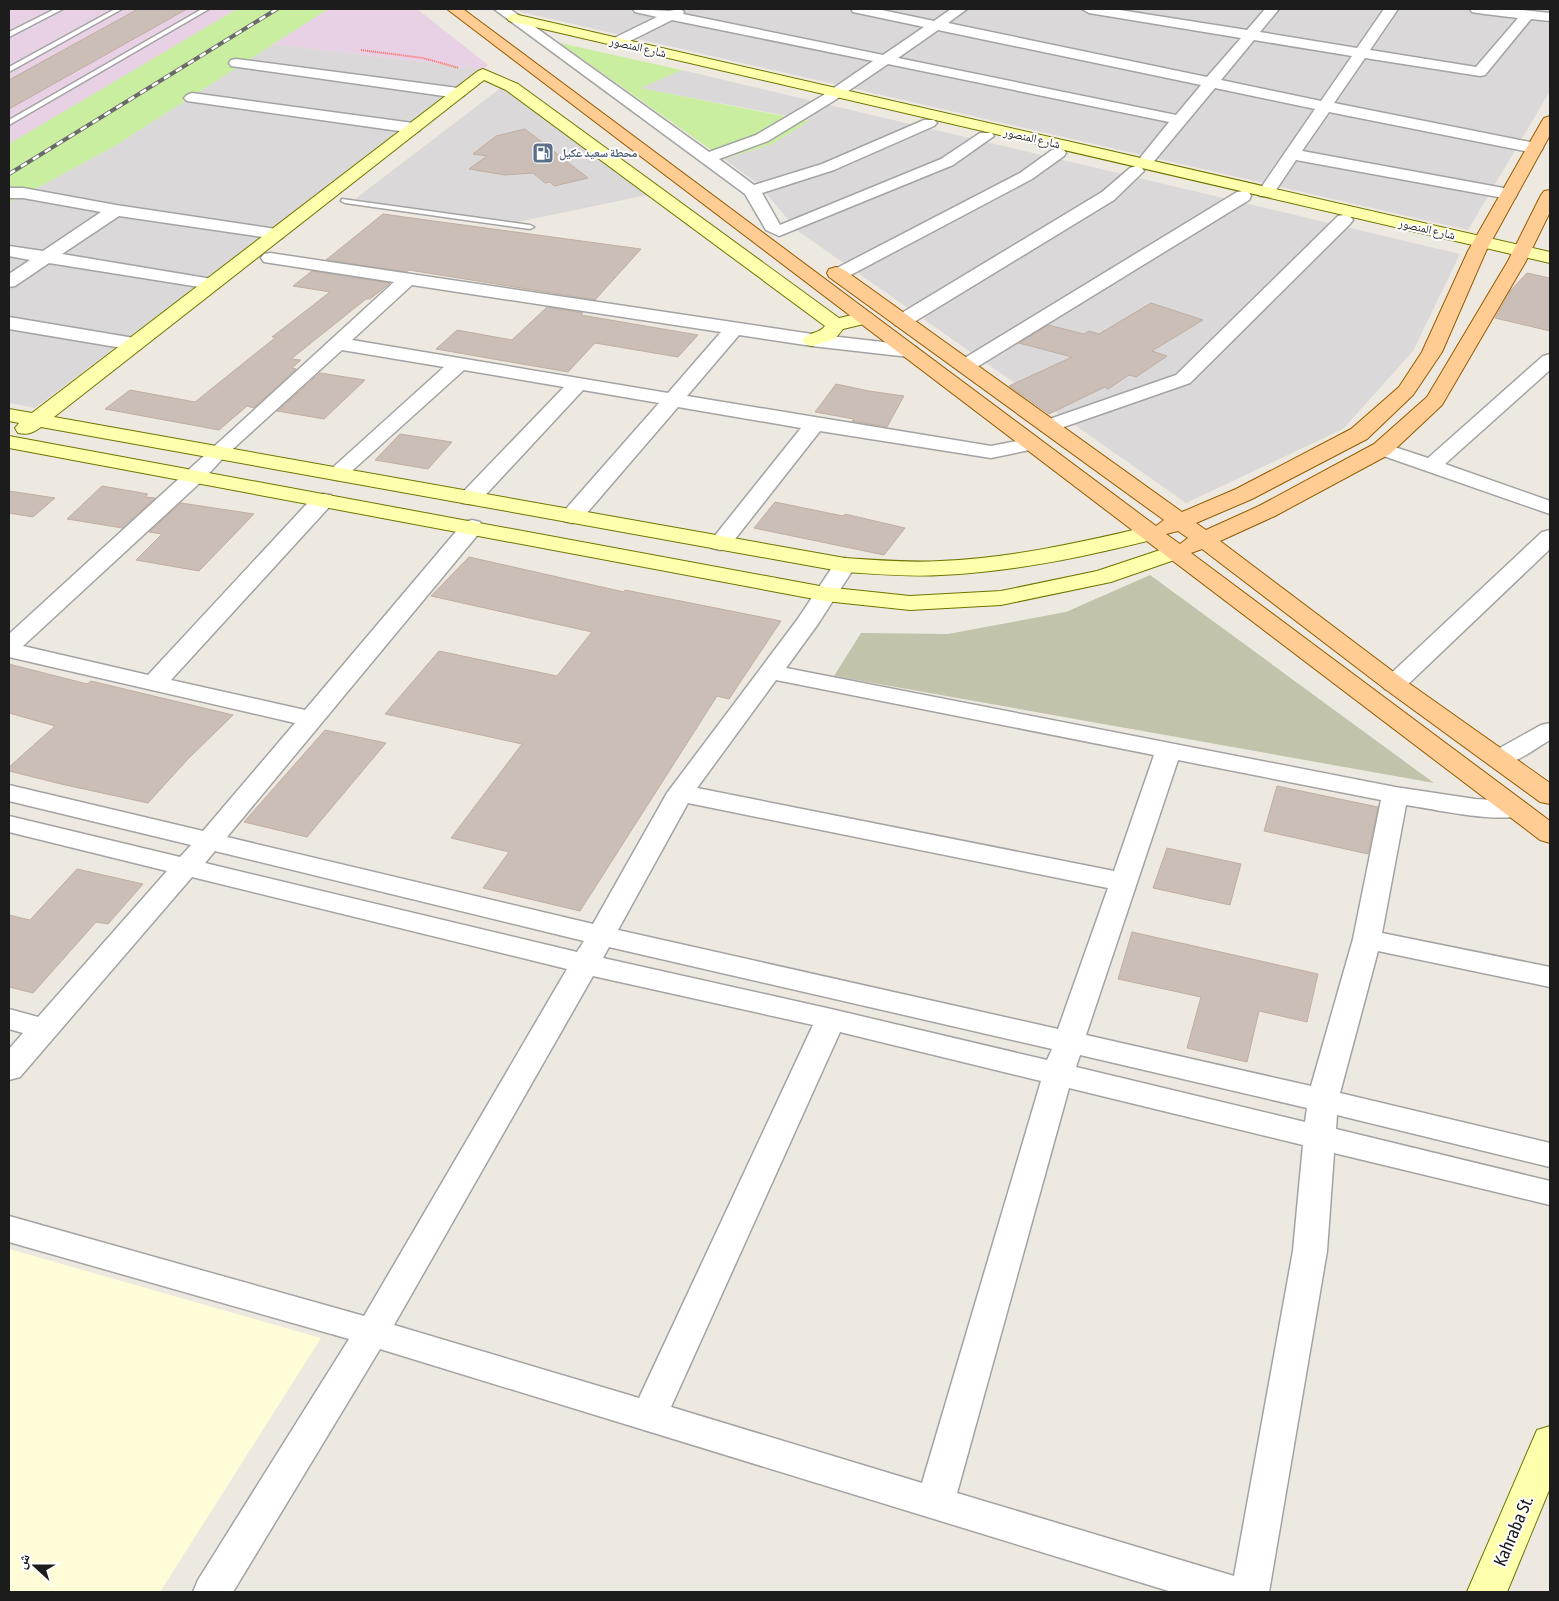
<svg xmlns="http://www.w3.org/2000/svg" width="1559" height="1601" viewBox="0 0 1559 1601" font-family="'Asap Condensed','Noto Naskh Arabic',sans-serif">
<rect width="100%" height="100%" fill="#eee9e0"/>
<g fill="#dad8d8">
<polygon points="515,9 1550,9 1550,91 1468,230 521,12"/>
<polygon points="273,44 483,69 35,408 9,403 9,203 113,147"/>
<polygon points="682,70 1460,254 1413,351 1343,429 1186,503 798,231 758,184 724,159 772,144 809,120 639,88"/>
<polygon points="502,87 652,194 513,223 355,199"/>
</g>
<g fill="#e8d1e5">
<polygon points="9,9 237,9 9,144"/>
<polygon points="328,9 417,9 488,65 483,69 273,44"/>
</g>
<polygon fill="#fffdd8" points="9,1249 321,1338 160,1592 9,1592"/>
<polygon fill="#c3c2ab" points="1150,575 1434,783 834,676 861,633 948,634 1066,612"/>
<g fill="#caeea0">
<polygon points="237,9 328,9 113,147 9,203 9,144"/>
<polygon points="560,43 682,70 640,88 809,121 772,144 724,159"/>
</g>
<g fill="#cabeb6" stroke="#c1aea1">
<polygon points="138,9 187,9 9,109 9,80"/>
<polygon points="525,129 588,178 554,186 550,182 545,183 533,173 505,175 469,169 487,156 473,154 496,136"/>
<polygon points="383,214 419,219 641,249 595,300 409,270 406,272 326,260"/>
<polygon points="312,271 390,283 370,299 366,299 291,359 301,360 292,368 296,369 254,408 247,406 219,430 105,409 130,390 195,402 276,337 272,337 330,292 293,286"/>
<polygon points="1527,273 1550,278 1550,331 1495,318 1511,290"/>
<polygon points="1151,303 1203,320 1152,351 1167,356 1136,377 1129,375 1108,389 1105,387 1049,414 1009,386 1072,357 1019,343 1048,325 1084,334 1089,331 1099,334"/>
<polygon points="547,307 583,313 581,315 698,335 678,357 595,343 568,372 436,349 457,330 512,340"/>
<polygon points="320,373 365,380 324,419 277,411"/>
<polygon points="836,384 869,391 904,396 887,427 852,421 854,419 815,412"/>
<polygon points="400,434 452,442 428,469 375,460"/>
<polygon points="102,486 148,494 145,497 155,498 122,528 67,519"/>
<polygon points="9,491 55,498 33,517 9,513"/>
<polygon points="775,502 843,516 845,514 905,528 884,555 754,528"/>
<polygon points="181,503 254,514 199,571 136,560 162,534 149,532"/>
<polygon points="469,557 624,592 625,590 781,621 729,699 717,696 580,911 483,888 509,852 451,838 522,744 385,714 439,651 557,676 592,632 431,596"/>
<polygon points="9,664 87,684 91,681 233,715 188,759 148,803 61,784 9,771 9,767 55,726 9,713"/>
<polygon points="325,730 386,743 307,837 244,822"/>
<polygon points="1277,786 1378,807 1368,854 1264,831"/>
<polygon points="1167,848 1241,864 1230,905 1153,888"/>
<polygon points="77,869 143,884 108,924 96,922 33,993 9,987 9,915 30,920"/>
<polygon points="1132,932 1318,974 1307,1022 1259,1011 1247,1062 1187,1048 1201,997 1118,979"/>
</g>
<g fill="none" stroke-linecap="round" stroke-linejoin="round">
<g stroke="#a3a3a3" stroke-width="3">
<g id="lane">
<polygon points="55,9 63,9 9,37 9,32"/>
<polygon points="115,9 122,9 9,72 9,67"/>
<polygon points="202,9 209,9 9,125 9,120"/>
<polygon points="342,199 530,225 534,227 530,229 345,203 341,201"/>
</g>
</g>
<g stroke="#a3a3a3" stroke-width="3">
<g id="street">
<path d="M494,9H510L709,152L756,135L822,96L873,61L672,20L622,45H612L610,42L612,39L657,17L635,12L633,9L669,11L681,9L684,12L683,14L883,55L924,27L853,12L851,9H877L934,21L951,9H967L948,23L1207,77L1241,38L1089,13L1082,9H1113L1247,30L1265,9H1279L1260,32L1357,48L1384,9H1398L1370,50L1476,67L1518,18L1477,13L1472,12L1470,9H1512L1550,13V21L1531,19L1485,75L1480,76L1365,58L1334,103L1535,143L1541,145L1543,148L1541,151L1535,153L1329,112L1302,151L1509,189L1515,190L1517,194L1515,198L1509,199L1296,160L1272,196H1260L1258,192L1315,109L1215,88L1150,166H1138L1136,163L1169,122L888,64L832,102L768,141L719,159L754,185L822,164L924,120H934L937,123L934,126L834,170L762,193L780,225L941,159L980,133H992L994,136L953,165L779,236L766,230L745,194ZM938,30L1201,85L1176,115L898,58ZM1254,40L1352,56L1321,101L1221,80Z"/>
<polygon points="236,59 458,88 463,90 466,93 463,96 458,98 231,66 229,63 231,60"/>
<polygon points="192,93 413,123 419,125 421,128 419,131 413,133 187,101 184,98 187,95"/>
<polygon points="1058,148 1064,150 1066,153 1064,156 1032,179 845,278 839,279 833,278 830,274 833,270 1020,173 1052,150"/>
<polygon points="1136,166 1142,168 1144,171 1114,200 909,325 902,327 895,325 893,321 895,317 1102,192 1130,168"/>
<polygon points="9,188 23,188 116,205 276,229 282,230 285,234 282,238 276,239 119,216 62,254 218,280 221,284 218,288 212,289 49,263 15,286 9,287 9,274 30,260 9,256 9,246 43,251 101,212 23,198 9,198"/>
<polygon points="1243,191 1249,192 1251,196 1249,200 972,370 965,372 958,370 955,366 958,362 1237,192"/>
<polygon points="1344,215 1350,216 1353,220 1350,224 1190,383 1055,430 1048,432 1041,430 1038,426 1041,422 1176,375 1338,216"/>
<path d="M270,253L812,334L909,345L916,347L919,351L916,355L909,357L812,346L739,335L687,396L991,446L1032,438L1039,440L1042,444L1039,448L991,458L820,431L728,548L720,550L712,548L709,543L801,428L678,407L580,521L572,523L564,521L561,516L564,511L659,403L583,390L478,503L470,504L462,503L459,498L462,493L564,387L464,370L344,478L337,480L330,478L326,474L330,470L444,367L342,350L224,457L203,480L23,646L148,675L315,495L323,494L331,495L334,500L331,505L171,680L305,710L464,522L472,520L480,522L483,527L480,532L227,837L593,924L667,793L797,620L837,560L845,558L853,560L856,565L818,624L786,668L1395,787L1475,799L1516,801L1525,803L1529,809L1525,815C1493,823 1440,810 1406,805L1382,933L1550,967V987L1378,951L1340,1093L1550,1143V1167L1337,1115L1336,1129L1550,1181V1205L1334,1153L1327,1251L1269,1592H1172L380,1349L233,1592H193L198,1580L349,1339L9,1242V1216L364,1316L567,969L192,877L20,1077L9,1080V1049L23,1033L9,1029V1009L38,1017L167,871L9,832V816L180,857L191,845L9,801V785L203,831L295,723L9,657V634L394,282L264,262L261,258L264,254ZM412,285L721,332L668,393L352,340ZM776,680L1154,755L1114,871L697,788ZM1178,760L1381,800L1353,939L1311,1086L1086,1035ZM688,803L1108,888L1058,1029L618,930ZM215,851L584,941L577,952L205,863ZM609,947L1052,1049L1047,1060L831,1009L603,958ZM593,976L813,1025L639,1398L394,1325ZM840,1032L1041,1081L922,1483L671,1407ZM1080,1055L1307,1108L1305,1122L1076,1067ZM1069,1088L1303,1145L1293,1251L1234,1576L957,1493Z"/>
<polygon points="9,317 134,338 141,340 144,344 141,348 134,350 9,329"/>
<polygon points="1550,354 1550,370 1445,464 1550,501 1550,514 1375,453 1372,449 1375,445 1382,443 1428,458 1543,356"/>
<polygon points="1550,530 1550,549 1403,689 1394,691 1385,689 1382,684 1385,679 1542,532"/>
<path d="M1550,723V740C1532,750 1510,770 1489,764L1485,759L1489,754L1541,725Z"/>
</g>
</g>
<g stroke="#6e7500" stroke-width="2">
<g id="secondary">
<polygon points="514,14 1550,252 1550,263 509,21 507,18 509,15"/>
<path d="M483,69L518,84L839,318L865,312L872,314L875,318L872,322L843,329L835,339L812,346L805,344L802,340C808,332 819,334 825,326L506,90L484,80L54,417L845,558C877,560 908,563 940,561C1012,558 1082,542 1151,526L1159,528L1163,533L1159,538C1088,556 1014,572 941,575C908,577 877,574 845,572L41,427C33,433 28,435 18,433L15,428L19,423L9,421V409L32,413L478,71Z"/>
<polygon points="9,436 825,587 910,596 1001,591 1097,571 1175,545 1183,547 1187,552 1183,557 1111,582 1001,605 910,610 825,601 9,448"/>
<polygon points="1550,1426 1550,1488 1507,1592 1467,1592 1537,1430"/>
</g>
</g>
<g stroke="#935c00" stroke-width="2">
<path id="primary" d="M447,9H463L1156,526L1164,520L829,277L827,273L829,269L836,267L843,269L1182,512L1236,489L1351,429L1399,387L1422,352L1468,251L1542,121L1544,118L1550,116V135L1486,251L1442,352L1413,395L1367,439L1252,499L1196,523L1206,530L1259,506L1374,444L1427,397L1508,261L1541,195L1544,191L1550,190V212L1526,261L1442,405L1390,454L1275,516L1220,541L1403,679L1550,783V804L1540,802L1385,689L1202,549L1191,553L1550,821V843L1540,840ZM1178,531L1188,538L1180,544L1166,534Z"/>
</g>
<polyline stroke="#ff6a60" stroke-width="2" stroke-dasharray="1 1" stroke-linecap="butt" points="361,50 423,58 459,68"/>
<use href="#lane" fill="#fff" fill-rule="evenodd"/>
<use href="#street" fill="#fff" fill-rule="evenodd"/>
<use href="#secondary" fill="#feffad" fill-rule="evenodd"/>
<use href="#primary" fill="#ffcc94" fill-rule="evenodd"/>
<g stroke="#6a6a6a" stroke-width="4">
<polyline id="rail" points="9,174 277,9"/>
</g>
<use href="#rail" stroke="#fff" stroke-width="2.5" stroke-dasharray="7" stroke-linecap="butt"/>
</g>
<defs>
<g id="fuel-square" transform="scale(1.125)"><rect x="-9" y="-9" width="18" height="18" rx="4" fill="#5c6f8a" stroke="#fff"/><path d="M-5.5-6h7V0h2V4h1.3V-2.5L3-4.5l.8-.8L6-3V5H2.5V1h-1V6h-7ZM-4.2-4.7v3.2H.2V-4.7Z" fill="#fff"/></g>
</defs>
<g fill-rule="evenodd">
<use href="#fuel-square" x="543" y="153"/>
</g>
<g text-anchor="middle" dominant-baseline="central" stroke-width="4" stroke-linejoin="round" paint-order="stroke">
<g font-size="12" fill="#1c1c1c" stroke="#fff">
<text transform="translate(638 47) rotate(13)">شارع المنصور</text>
<text transform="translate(1032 138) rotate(13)">شارع المنصور</text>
<text transform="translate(1427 229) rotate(13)">شارع المنصور</text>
</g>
<g font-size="12" font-weight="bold" fill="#4e5e75" stroke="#fff" text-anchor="start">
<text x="559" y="153">محطة سعيد عكيل</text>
</g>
<g font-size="18" fill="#1c1c1c" stroke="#fff">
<text transform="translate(1513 1531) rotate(-67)">Kahraba St.</text>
</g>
</g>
<rect width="1559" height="1601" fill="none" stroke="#1c1c1c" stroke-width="20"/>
<g transform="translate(35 1566) rotate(291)" stroke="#ffffff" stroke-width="4" paint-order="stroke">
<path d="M0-4L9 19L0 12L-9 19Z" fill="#1c1c1c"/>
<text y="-8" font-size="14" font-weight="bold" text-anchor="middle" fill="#1c1c1c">ش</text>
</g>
</svg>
